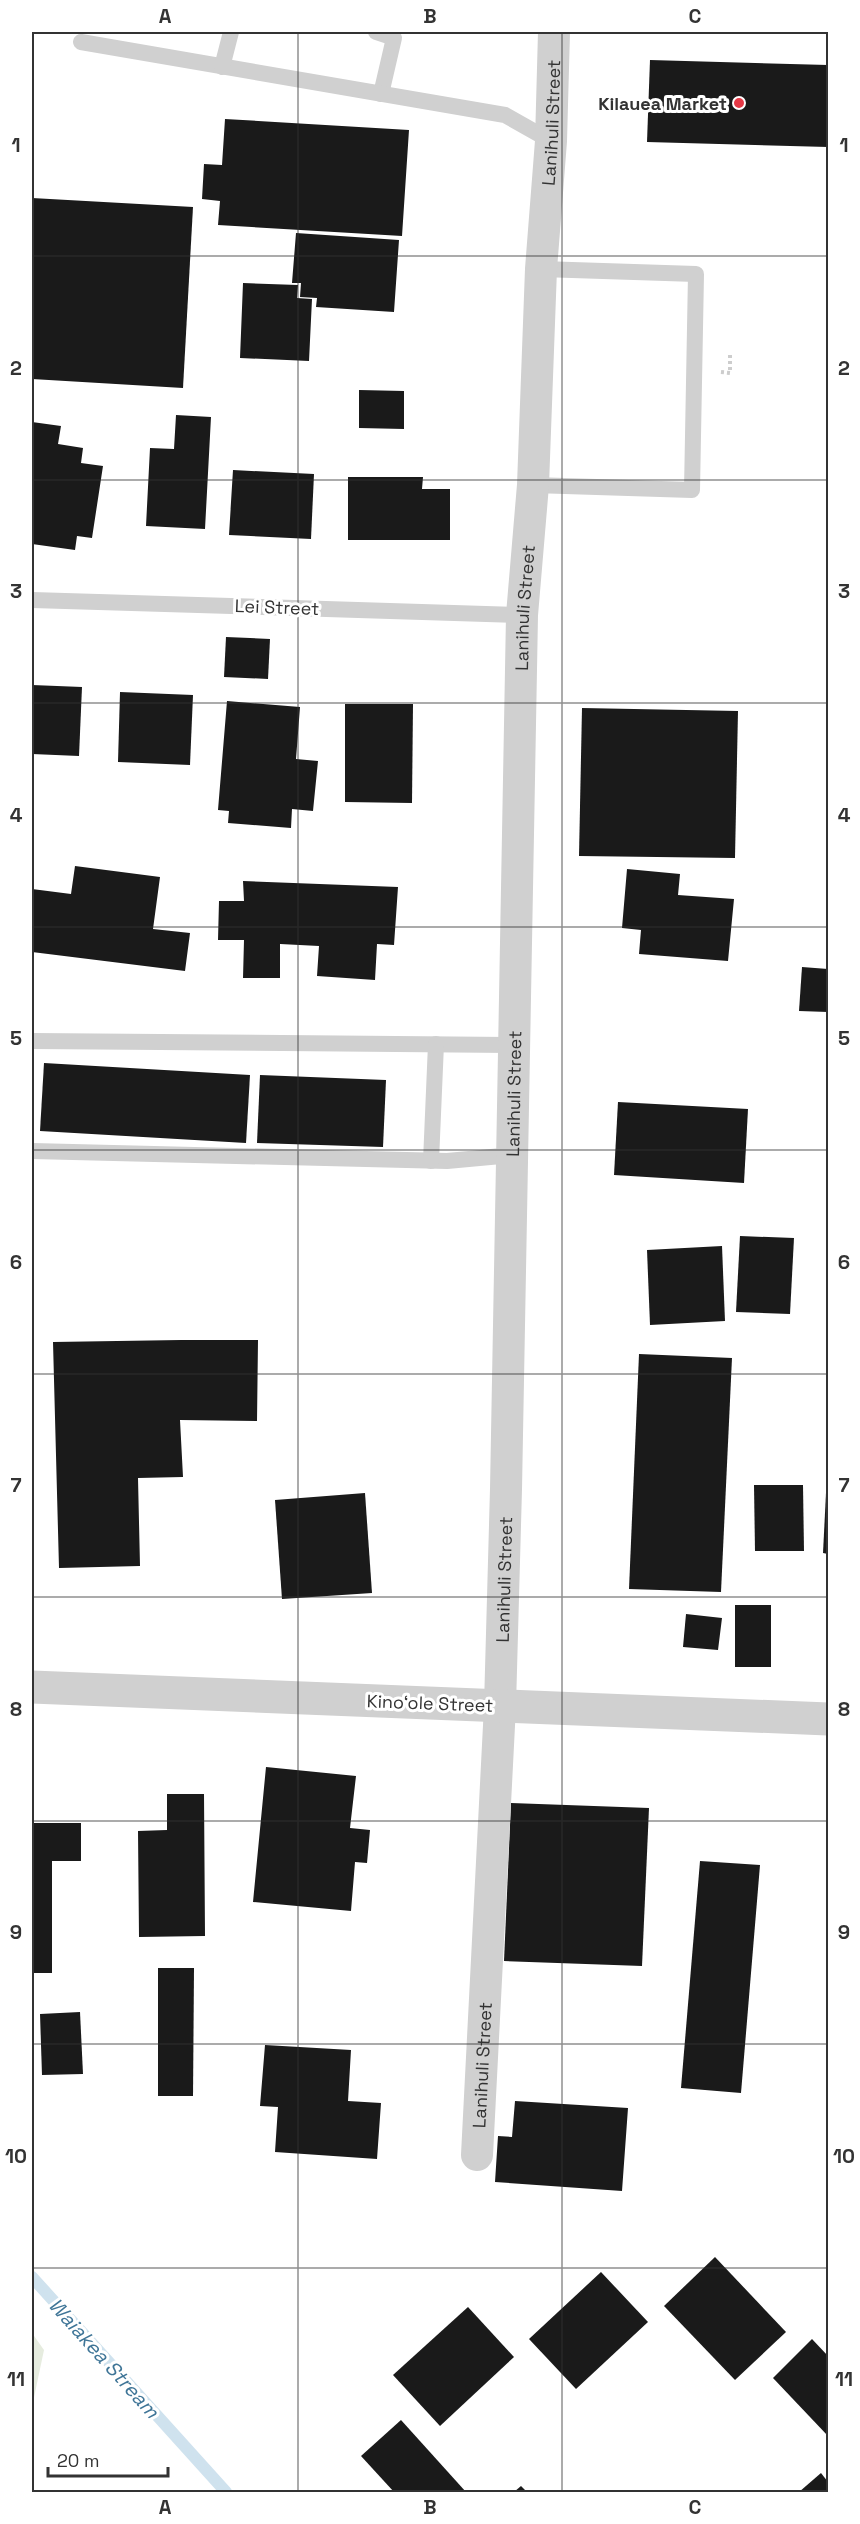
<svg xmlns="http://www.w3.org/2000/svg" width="860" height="2524" viewBox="0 0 860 2524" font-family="'Space Grotesk',sans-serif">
<rect width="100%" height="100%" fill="#fff"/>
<polygon fill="#e6ecdf" points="32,2333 44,2350 32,2407"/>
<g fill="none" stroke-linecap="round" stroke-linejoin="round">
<polyline stroke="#cfe2ee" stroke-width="12" points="32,2277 226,2492"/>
</g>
<g fill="#1a1a1a">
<polygon points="650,60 828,65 828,147 647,142"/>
<polygon points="225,119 409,130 402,236 218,225 220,201 202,199 204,164 222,165"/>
<polygon points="32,198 193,207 183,388 32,379"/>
<polygon points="296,233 399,240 394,312 316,307 317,298 300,297 301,283 292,283"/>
<polygon points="243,283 298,285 297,298 312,299 309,361 240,358"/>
<polygon points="359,390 404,391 404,429 359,428"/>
<polygon points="176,415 211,417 205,529 146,526 150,448 174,449"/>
<polygon points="32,422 61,426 58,444 83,448 81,463 103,466 92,538 77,536 75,550 32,544"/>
<polygon points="233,470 314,474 311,539 229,535"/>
<polygon points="348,477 423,477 422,489 450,489 450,540 348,540"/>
<polygon points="226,637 270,639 268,679 224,677"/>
<polygon points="32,685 82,687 79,756 32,754"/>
<polygon points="120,692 193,695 190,765 118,762"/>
<polygon points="227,701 300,707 296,759 318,761 313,811 292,809 291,828 228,823 229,811 218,810"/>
<polygon points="345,704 413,704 412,803 345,802"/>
<polygon points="582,708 738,711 735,858 579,856"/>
<polygon points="75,866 160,877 153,929 190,933 185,971 32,952 32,889 71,894"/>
<polygon points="627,869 680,874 678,895 734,899 728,961 639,954 641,930 622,928"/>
<polygon points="243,881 398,887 394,945 377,944 375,980 317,976 319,946 280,944 280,978 243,978 244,940 218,940 219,901 244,901"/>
<polygon points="802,967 828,969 828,1012 799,1011"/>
<polygon points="44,1063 250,1075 246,1143 40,1131"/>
<polygon points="260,1075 386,1080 383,1147 257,1143"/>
<polygon points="618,1102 748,1109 744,1183 614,1175"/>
<polygon points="740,1236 794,1238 790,1314 736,1312"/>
<polygon points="722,1246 725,1321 650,1325 647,1250"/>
<polygon points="181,1340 258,1340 257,1421 180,1420 183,1477 138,1478 140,1566 59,1568 53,1342"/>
<polygon points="639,1354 732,1358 721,1592 629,1589"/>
<polygon points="827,1473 828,1473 828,1554 823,1553"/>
<polygon points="754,1485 803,1485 804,1551 755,1551"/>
<polygon points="365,1493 372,1593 282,1599 275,1500"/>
<rect x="735" y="1605" width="36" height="62"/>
<polygon points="686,1614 722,1618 718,1650 683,1647"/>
<polygon points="266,1767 356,1776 350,1828 370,1830 367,1863 355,1862 351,1911 253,1902"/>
<polygon points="167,1794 204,1794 205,1936 139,1937 138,1831 167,1830"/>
<polygon points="511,1803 649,1808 642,1966 504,1961"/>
<polygon points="32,1823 81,1823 81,1861 52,1861 52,1973 32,1973"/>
<polygon points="700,1861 760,1865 741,2093 681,2088"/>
<polygon points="158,1968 194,1968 193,2096 158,2096"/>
<polygon points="80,2012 83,2074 42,2075 40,2014"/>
<polygon points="265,2045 351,2050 348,2101 381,2103 377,2159 275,2152 278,2107 260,2106"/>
<polygon points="515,2101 628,2108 622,2191 495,2182 498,2136 512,2137"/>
<polygon points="715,2257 786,2332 735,2380 664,2306"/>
<polygon points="601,2272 648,2322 576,2389 529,2339"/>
<polygon points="468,2307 514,2357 440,2426 393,2375"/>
<polygon points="812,2339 828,2356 828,2436 773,2378"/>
<polygon points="401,2420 466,2492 394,2492 361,2456"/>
<polygon points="821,2473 828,2482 828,2492 799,2492"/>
<polygon points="521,2486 527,2492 514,2492"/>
</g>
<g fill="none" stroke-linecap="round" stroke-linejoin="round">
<polyline stroke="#cdcdcd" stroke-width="4" stroke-dasharray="3 3" stroke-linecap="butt" points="721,372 730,373 730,352"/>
<g stroke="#d0d0d0" stroke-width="16">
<polyline points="376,32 394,38 381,94"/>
<polyline points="81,42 505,115 551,141"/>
<polyline points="222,67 231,32"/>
<polyline points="533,485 692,490 696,274 541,269"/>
<polyline points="32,600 522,615"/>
<polyline points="32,1041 515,1045"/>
<polyline points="32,1151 447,1161 512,1155"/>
<polyline points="431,1161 436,1044"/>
</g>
<path stroke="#d0d0d0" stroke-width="32" id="s1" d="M477,2155L500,1706L506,1489L522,615L533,485L541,269L551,141L554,32"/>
<polyline stroke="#d0d0d0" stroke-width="33" points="32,1687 828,1719"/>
</g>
<path fill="none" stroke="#333" stroke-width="1.5" stroke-opacity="0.55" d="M298,32V2492M562,32V2492M32,256H828M32,480H828M32,703H828M32,927H828M32,1150H828M32,1374H828M32,1597H828M32,1821H828M32,2044H828M32,2268H828"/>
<circle fill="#e63946" stroke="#fff" stroke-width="2" cx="739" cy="103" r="6"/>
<g text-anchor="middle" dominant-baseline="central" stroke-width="6" stroke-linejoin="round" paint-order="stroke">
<g font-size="18" font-weight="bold" fill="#333" stroke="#fff" text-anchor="end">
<text x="727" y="103">Kilauea Market</text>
</g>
<g font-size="18" fill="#333" stroke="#fff">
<text stroke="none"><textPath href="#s1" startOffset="2034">Lanihuli Street</textPath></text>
<text transform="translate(277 607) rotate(2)">Lei Street</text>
<text stroke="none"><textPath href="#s1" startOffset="1548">Lanihuli Street</textPath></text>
<text stroke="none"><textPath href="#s1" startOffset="1062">Lanihuli Street</textPath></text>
<text stroke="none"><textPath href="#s1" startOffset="576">Lanihuli Street</textPath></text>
<text transform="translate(430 1703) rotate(2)">Kinoʻole Street</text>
<text stroke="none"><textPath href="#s1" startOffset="90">Lanihuli Street</textPath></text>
</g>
<g font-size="20" font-style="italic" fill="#3f7597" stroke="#fff">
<text transform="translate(104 2358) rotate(48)">Waiakea Stream</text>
</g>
</g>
<rect width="860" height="2524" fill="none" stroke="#ffffff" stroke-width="66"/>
<path d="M48 2467v9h120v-9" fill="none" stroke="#333333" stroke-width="3"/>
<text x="57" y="2467" font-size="18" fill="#333333" stroke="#ffffff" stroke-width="4.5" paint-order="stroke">20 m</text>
<rect x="33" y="33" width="794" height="2458" fill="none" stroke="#333" stroke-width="2"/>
<g font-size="20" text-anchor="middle" font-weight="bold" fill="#333">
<text x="165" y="23">A</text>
<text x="430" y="23">B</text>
<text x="695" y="23">C</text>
<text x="16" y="152">1</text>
<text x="844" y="152">1</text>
<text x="16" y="375">2</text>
<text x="844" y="375">2</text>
<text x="16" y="598">3</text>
<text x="844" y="598">3</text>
<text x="16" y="822">4</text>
<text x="844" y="822">4</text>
<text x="16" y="1045">5</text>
<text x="844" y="1045">5</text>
<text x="16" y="1269">6</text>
<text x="844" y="1269">6</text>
<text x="16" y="1492">7</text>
<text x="844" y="1492">7</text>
<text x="16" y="1716">8</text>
<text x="844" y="1716">8</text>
<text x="16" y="1939">9</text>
<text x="844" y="1939">9</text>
<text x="16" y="2163">10</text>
<text x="844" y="2163">10</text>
<text x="16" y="2386">11</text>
<text x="844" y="2386">11</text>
<text x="165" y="2514">A</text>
<text x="430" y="2514">B</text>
<text x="695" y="2514">C</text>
</g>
</svg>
